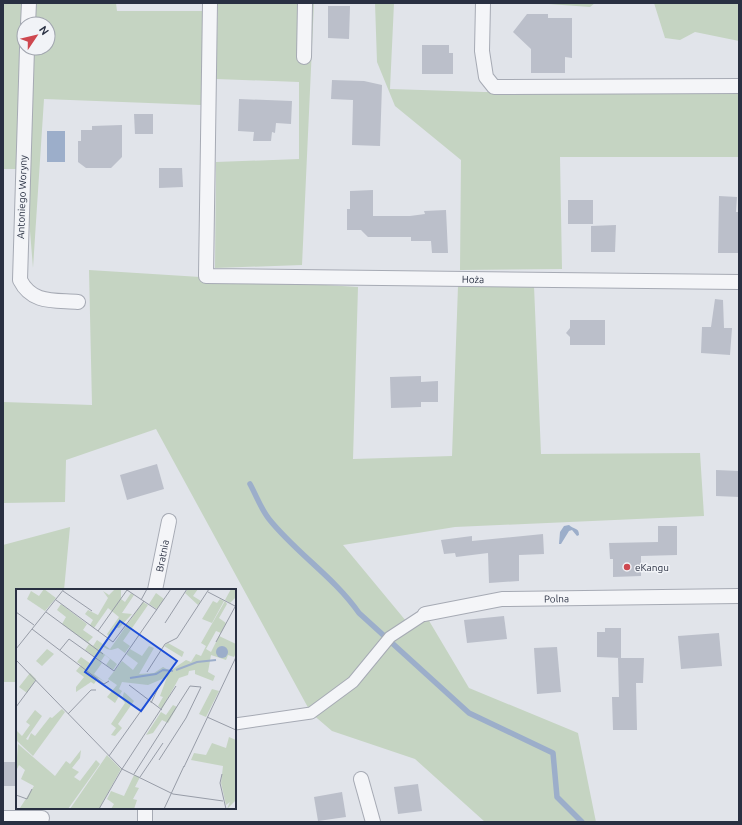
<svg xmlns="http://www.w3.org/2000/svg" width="742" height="825" viewBox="0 0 742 825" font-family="Ubuntu,sans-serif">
<rect width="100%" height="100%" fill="#e1e4ea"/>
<g fill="#c5d4c2" fill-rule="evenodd">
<path d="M3,3H116L117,11H204L201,105L44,99L33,268L25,169H3ZM24,24H48V48H24Z"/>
<polygon points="218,3 314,3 302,265 215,268 216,162 299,159 299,82 216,79"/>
<polygon points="375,3 394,3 390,89 484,92 739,92 739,157 560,157 562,269 460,270 461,160 395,106 377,62"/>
<polygon points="535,3 595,3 590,7"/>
<polygon points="654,3 739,3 739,41 695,32 680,40 665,38"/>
<polygon points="89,270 358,287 353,459 452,456 458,286 534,286 541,454 700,453 704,516 455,527 343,545 406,621 425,614 469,688 578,733 596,822 485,822 415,759 332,731 311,713 156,429 66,460 65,502 3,503 3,402 92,405"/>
<polygon points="70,527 64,590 17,590 17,682 3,682 3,545"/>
</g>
<g fill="#9caeca">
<rect x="47" y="131" width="18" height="31"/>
<path d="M569,525C574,530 579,527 579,535L577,536L572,530L569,531L561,544H559L560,532L564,526Z"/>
</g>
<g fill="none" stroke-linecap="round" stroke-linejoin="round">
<path stroke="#9caeca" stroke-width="5.5" d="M250,484C256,495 261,509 269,519C296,553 334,577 359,613L469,713L553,753L557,797L582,822"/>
</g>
<g fill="#bbbfca">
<polygon points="328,6 350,6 349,39 328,38"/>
<polygon points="527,14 548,14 548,18 572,18 572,58 565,57 565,73 531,73 531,49 513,32"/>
<polygon points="422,45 449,45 449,53 453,53 453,74 422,74"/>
<polygon points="332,80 364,81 382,85 380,146 352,145 353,100 331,99"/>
<polygon points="239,99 292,101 291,124 276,123 275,133 272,132 271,141 253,141 254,132 238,131"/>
<polygon points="134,114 153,114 153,134 135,134"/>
<polygon points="122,125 122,157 111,168 86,168 78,162 78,141 81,141 81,130 92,130 92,126"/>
<polygon points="159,168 182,168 183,187 159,188"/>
<polygon points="373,190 373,216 410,216 425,214 424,211 446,210 448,253 432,253 431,241 411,241 411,237 368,237 361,230 347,230 347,209 350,209 350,191"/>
<polygon points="719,196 737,197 736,212 739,212 739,253 718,253"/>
<rect x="568" y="200" width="25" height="24"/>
<polygon points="616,225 615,252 591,252 591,226"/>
<polygon points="715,299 723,300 724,328 732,328 730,355 701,353 702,327 711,327"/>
<polygon points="570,320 605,320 605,345 570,345 570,337 566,333 570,328"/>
<polygon points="421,376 421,382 438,381 438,402 421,402 421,407 391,408 390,377"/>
<polygon points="157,464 164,489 127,500 120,475"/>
<polygon points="716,470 739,471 739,497 716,496"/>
<polygon points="658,526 677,526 677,555 641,556 641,576 613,577 613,559 610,559 609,543 658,542"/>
<polygon points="543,534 544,554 519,555 519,581 489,583 488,553 456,557 455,553 444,554 441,540 472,536 472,541"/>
<polygon points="504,616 507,639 467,643 464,620"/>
<polygon points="605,628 621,628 621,658 597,657 597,632 605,632"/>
<polygon points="719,633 722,666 681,669 678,636"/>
<polygon points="557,647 561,692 537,694 534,648"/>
<polygon points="618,658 644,658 643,683 636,683 637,730 613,730 612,697 619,697"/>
<rect x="3" y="762" width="14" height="24"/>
<polygon points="418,784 422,811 398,814 394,787"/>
<polygon points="342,792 346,817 318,821 314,797"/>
</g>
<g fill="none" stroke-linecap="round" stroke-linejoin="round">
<g stroke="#a6aab4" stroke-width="13">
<polyline id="pedestrian" points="235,724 311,713 353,682 390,637 425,614"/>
</g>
<g stroke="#a6aab4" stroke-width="16">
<g id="minor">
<path id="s1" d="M210,3L206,276L739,282"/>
<polyline points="483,3 482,51 486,77 494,87 739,86"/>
<polyline points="28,24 29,3"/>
<path d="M27,48L20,280C32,304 54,300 78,302"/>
<polyline points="304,57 305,3"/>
<path id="s2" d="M155,590L169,521"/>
<path id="s3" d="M425,614L502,599L739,596"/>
<polyline points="361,779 373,822"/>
<polyline points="145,808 145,822"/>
<polyline points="3,818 42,818"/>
</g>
</g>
<use href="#pedestrian" stroke="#f4f5f8" stroke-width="11"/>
<use href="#minor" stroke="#f4f5f8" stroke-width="14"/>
</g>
<circle fill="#ce474f" stroke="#f1f3f7" stroke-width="1.5" cx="627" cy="567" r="4"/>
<g text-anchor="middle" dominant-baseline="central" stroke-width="3" stroke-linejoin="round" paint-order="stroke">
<g font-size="10" fill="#293042" stroke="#f1f3f7">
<text transform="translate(22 197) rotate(-88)">Antoniego Woryny</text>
<text stroke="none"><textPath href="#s1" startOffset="540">Hoża</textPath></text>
<text stroke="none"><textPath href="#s2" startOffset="35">Bratnia</textPath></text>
<text stroke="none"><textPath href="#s3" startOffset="133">Polna</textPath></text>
</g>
<g font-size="10" fill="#293042" stroke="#f1f3f7" text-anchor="start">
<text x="635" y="567">eKangu</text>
</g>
</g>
<g transform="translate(16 589)">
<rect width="220" height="220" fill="#e1e4ea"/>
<path d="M28,0L40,9L29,22L11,10L15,2L23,7ZM99,0H105V10L109,13L115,4L118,6L106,24L116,25L103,39L98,38L93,48L91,45L103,28L92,19L78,39L74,36L77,31L69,25L72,21L82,26L92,9L87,2L93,6ZM172,0H182L177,7L185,12L182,16L169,4ZM215,0H220V8L214,14L209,11ZM140,4L148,10L141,20L133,15ZM204,10L208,12L196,34L186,30L197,12L201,14ZM209,12L211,15L203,29L210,34L205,44L200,42L190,60L195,63L203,47L220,55V64L218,68L212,66L210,71L195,66L192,83L199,87L197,92L179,85V81L173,82L172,86L163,89L146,120L142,117L147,108L144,107L151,88L132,96L106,93L103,100L106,102L99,114L91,108L101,96L92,90L106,72L117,81L122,74L110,65L114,60L126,67L133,57L138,59L123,85L138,84L147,78L154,82L170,71L175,73L180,65L185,67L190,57L185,54ZM127,13L132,16L107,52L114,57L109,64L102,59L95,61L91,60L86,57L83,61L101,75L97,81L90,76L94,70L89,66L85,72L69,61L73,55L46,35L50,28L41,21L45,15L71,35L67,41L77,48L72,53L77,57L81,51L94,60ZM152,54L168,63L166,68L148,57ZM31,60L38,65L26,77L20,72ZM65,68L75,75L79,69L86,74L78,85L89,93L82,89L78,95L75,93L60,103V98L68,88L60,82L65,76L61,73ZM14,84L20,90L11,104L3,98ZM196,100L203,102L190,128L183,125ZM108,103L118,112L102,135L106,139L99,147L95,146L100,139L95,135L109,114L106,110ZM157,116L161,118L152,134L146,131L137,144L130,146L145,123L150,126ZM46,120L49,123L17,167L0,151V141L6,147L14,136L10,133L19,121L26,127L10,150L12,151L15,144L19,147L34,128L36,129ZM213,148L220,151V211L211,220L214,213L210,216L205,194L207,177L175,171L178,164L190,166L196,154L210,159ZM2,155L39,187L50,172L54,175L65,161L64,169L56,179L63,183L58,188L64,192L80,171L84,175L52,220H8L4,219L18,197L5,190L9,181L3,176L0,182ZM91,166L105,180L83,220H54ZM118,186L124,188L119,198L123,199L117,210L121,211L118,220H95L98,215L91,210L95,202L108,207Z" fill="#c5d4c2"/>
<path d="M200 63a6 6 0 1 1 12 0a6 6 0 1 1-12 0Z" fill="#9caeca"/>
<path fill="none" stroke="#9caeca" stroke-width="2" d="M160,81L181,73L200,71M114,89L140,85L147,81L157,82"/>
<path fill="none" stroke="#979ca7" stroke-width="1" d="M111,1L141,21M47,2L76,22M192,3L219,17M40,11L97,53L128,12M125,11L131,0M0,23L18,36M30,23L87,65M149,34L171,0M16,40L88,95L93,92M82,42L111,1M200,53L220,16M0,60L48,0M44,61L53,50L98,82L155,0M0,71L106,180L157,205L207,212M131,83L149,55L161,49L193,0M113,96L146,121M135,114L143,97M0,118L20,91M52,125L75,101H80M191,128L220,141M93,167L127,119M168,178L220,68M118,185L174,97L185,98L170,129L143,171M206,185L204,194L210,220M124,188L147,154M0,206L11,210L16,200M83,220L106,180L160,97M148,220L168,177"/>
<path fill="#1d4ed8" fill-opacity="0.15" stroke="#1d4ed8" stroke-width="2" d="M104,32L161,72L125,122L69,83Z"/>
<rect width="220" height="220" fill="none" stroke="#293042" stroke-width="2"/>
</g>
<rect width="742" height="825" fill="none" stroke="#293042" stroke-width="8"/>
<g transform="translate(36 36) rotate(55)"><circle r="19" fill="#f1f3f7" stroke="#a1a5af"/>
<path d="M0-3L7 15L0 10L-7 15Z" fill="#ce474f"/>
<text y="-6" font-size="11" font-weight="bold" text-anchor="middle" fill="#293042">N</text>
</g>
</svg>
